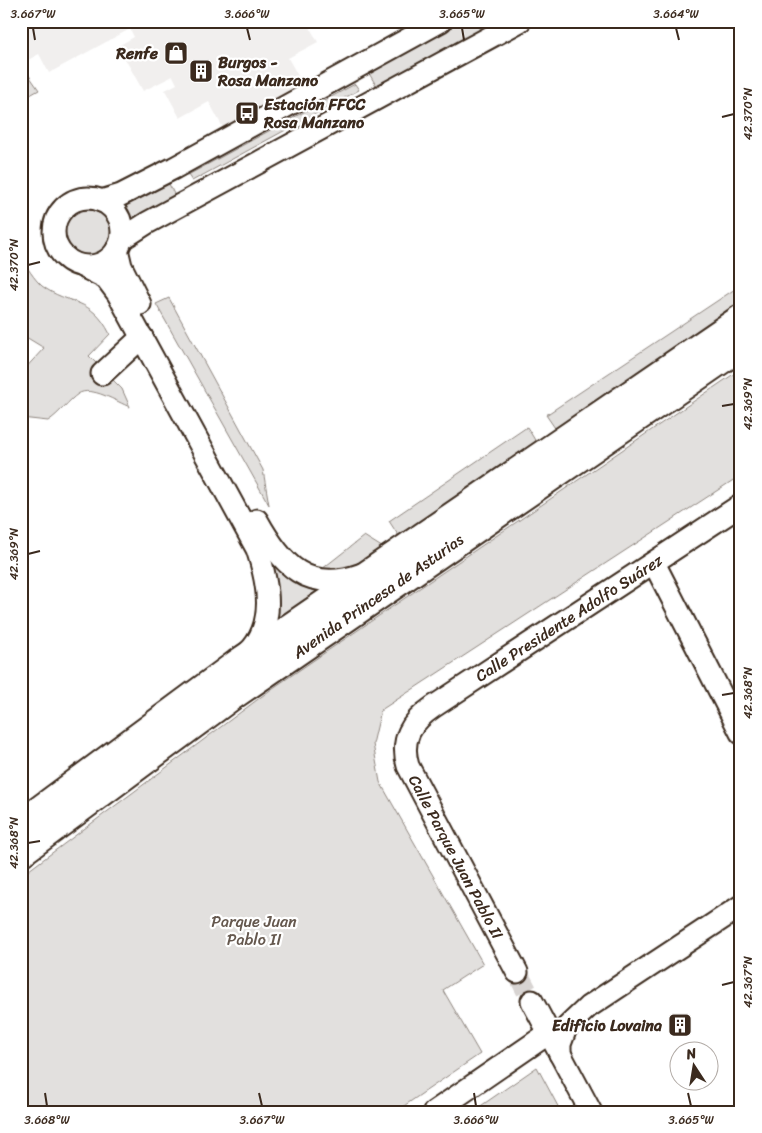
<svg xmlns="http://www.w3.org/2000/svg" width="762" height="1133" viewBox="0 0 762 1133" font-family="Sriracha,sans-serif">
<rect width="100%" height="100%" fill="#fff"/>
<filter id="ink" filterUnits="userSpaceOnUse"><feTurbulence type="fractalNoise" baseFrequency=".02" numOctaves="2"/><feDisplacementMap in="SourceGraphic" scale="10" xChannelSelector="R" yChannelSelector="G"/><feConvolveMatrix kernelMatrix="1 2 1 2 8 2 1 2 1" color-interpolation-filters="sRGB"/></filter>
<g filter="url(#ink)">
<polygon fill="#f1efee" points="21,21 306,21 318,42 288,58 307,92 227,135 209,102 180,118 165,90 177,84 173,76 143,91 118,46 134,37 130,29 49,73 39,54 21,64"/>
<g fill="#e2e0de" stroke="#8e857e">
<polygon points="456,21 498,21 377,87 367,70"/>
<polygon points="21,64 39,90 21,100"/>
<polygon points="355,84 359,90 192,181 188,175"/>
<polygon points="167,180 176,198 131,222 127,208 121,203"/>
<circle cx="87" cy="234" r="24"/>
<path d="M21,258C27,267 34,279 42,286C69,306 91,296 110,334L89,356L122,389L130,407C117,402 91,385 78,394C69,400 59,414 48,421L21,418V373L44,348L21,334Z"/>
<polygon points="741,285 741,306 557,431 546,415"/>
<polygon points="169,298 263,470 269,505 156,304"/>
<polygon points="741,369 741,475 381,710 373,744 380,782 483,964 443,990 480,1054 395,1112 21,1112 21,876 273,688"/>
<polygon points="527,427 538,445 400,538 389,521"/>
<path d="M364,536L385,549C365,563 347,571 322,569Z"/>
<path d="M271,562C288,578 302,586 324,589L271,625Z"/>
<polygon points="537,1067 561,1112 472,1112"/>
</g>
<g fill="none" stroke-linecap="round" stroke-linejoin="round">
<polyline stroke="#d8d4d2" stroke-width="21" stroke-dasharray="21 11" stroke-linecap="butt" points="517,972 532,1001"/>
<g stroke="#3b2a1e" stroke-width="25">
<g id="minor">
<circle cx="88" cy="232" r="34"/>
<polyline points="101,201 121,195 174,168 441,21"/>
<polyline points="122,239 147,223 520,21"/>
<polyline points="117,249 121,266 140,304"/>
<path d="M82,266L106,278L118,294L257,549C268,583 277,624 248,653"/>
<polyline points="102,374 142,337"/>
<path d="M257,520C282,565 307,594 362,574"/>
<polyline points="654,563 741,733"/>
<path d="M517,972L408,766C400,739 411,722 433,707L741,505"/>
<polyline points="532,1001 591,1112"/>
<polyline points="560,1054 560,1044 566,1028 588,1007 741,906"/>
<polyline points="434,1112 549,1033"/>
</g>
</g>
<g stroke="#3b2a1e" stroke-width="30">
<g id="major">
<polyline points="21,823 237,663 741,318"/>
<polyline points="21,853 229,699 741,347"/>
</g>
</g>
<use href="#minor" stroke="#fff" stroke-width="21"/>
<use href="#major" stroke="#fff" stroke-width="26"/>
</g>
</g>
<path fill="none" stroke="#3b2a1e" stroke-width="2" d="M33,28L35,40M247,28L250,40M462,28L464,40M676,28L679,40M722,117L734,114M28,265L40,262M722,406L734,404M28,554L40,551M722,695L734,693M28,843L40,841M722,985L734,982M45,1093L47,1106M259,1093L262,1106M474,1093L476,1106M688,1093L691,1106"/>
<defs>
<g id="shop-square" transform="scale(1.25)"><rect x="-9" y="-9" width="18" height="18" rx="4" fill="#3b2a1e" stroke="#fff"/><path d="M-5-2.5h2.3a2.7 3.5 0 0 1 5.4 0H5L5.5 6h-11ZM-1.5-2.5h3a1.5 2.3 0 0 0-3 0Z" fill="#fff"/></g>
<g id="building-square" transform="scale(1.25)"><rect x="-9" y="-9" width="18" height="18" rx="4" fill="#3b2a1e" stroke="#fff"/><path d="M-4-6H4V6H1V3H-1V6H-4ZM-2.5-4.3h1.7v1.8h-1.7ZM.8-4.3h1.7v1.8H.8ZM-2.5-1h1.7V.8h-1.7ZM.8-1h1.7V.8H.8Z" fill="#fff"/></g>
<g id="bus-square" transform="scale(1.25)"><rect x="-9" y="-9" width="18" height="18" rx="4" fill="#3b2a1e" stroke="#fff"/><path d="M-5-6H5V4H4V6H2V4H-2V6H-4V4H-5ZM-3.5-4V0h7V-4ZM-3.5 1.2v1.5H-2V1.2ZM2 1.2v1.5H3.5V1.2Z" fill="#fff"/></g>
</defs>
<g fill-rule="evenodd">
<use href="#shop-square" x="176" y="53"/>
<use href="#building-square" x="201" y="71"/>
<use href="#bus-square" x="247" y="113"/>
<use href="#building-square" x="680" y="1025"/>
</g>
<g text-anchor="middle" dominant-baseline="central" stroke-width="4.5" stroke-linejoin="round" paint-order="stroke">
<g font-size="16" font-weight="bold" fill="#3b2a1e" stroke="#fff" text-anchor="end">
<text x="158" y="53">Renfe</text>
<text x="218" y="62" text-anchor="start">Burgos -<tspan x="218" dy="18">Rosa Manzano</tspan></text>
<text x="264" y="104" text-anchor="start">Estación FFCC<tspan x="264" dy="18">Rosa Manzano</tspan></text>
<text x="662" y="1025">Edificio Lovaina</text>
</g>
<g font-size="16" fill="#3b2a1e" stroke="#fff">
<text transform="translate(378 596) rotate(-35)">Avenida Princesa de Asturias</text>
<text transform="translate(569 618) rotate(-33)">Calle Presidente Adolfo Suárez</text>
<text transform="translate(456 857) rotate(62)">Calle Parque Juan Pablo II</text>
</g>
<g font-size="16" fill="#65584e" stroke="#fff">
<text x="254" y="921">Parque Juan<tspan x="254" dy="18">Pablo II</tspan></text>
</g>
</g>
<rect width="762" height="1133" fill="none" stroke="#fff" stroke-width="55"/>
<g transform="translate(694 1066) rotate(348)"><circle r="24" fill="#ffffff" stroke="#b1aaa5"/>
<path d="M0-4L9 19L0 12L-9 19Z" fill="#3b2a1e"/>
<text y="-8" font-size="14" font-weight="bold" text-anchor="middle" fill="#3b2a1e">N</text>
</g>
<rect x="28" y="28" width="706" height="1078" fill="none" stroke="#3b2a1e" stroke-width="2"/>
<g font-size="12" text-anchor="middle" fill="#3b2a1e">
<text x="33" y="18">3.667°W</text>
<text x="247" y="18">3.666°W</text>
<text x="462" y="18">3.665°W</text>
<text x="676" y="18">3.664°W</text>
<text transform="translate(748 114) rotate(-90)" y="4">42.370°N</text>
<text transform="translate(14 265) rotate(-90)" y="4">42.370°N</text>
<text transform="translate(748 404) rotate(-90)" y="4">42.369°N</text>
<text transform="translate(14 554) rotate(-90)" y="4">42.369°N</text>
<text transform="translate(748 693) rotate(-90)" y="4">42.368°N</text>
<text transform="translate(14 843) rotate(-90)" y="4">42.368°N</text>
<text transform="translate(748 982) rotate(-90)" y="4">42.367°N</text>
<text x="47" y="1124">3.668°W</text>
<text x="262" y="1124">3.667°W</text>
<text x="476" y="1124">3.666°W</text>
<text x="691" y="1124">3.665°W</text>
</g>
</svg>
